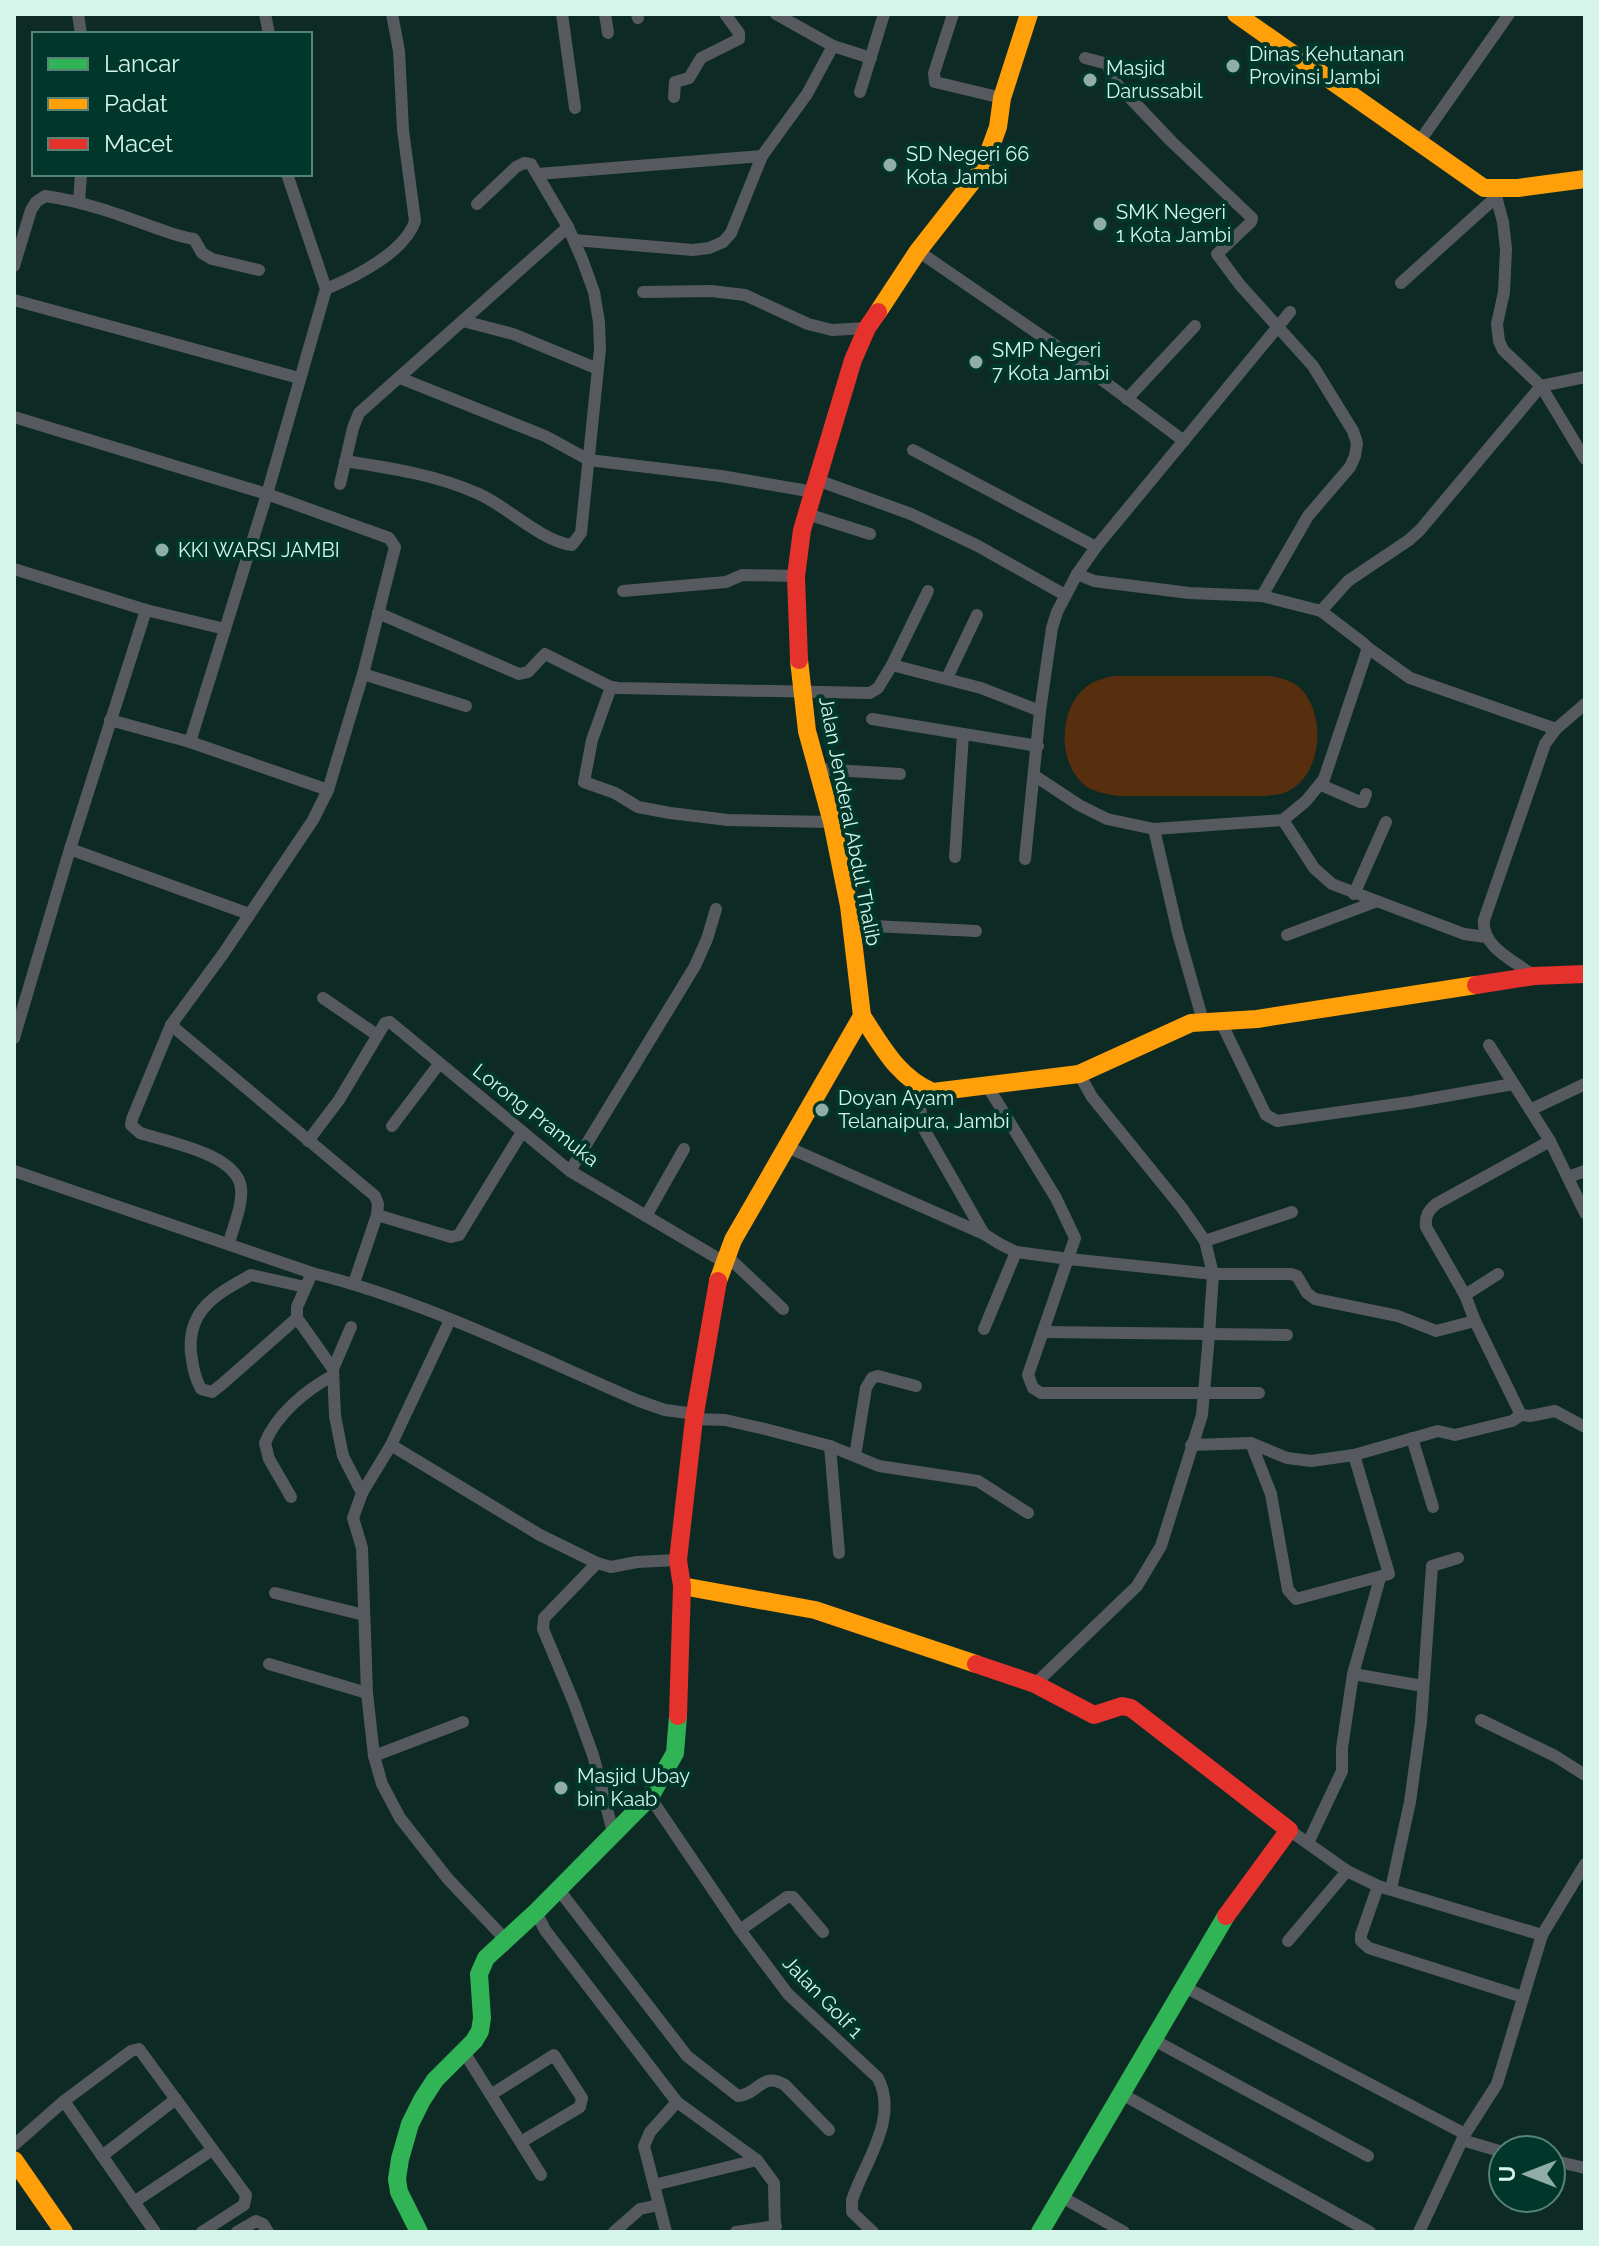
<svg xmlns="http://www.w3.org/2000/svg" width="1599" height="2246" viewBox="0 0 1599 2246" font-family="Raleway,sans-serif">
<rect width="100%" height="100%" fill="#0e2a24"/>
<path fill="#572f0e" d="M1115,676H1268C1281,678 1292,680 1302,690C1327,718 1322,778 1284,793C1279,795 1271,795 1266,796H1118C1106,794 1093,792 1083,784C1057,760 1059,708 1086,687C1095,680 1104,678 1115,676Z"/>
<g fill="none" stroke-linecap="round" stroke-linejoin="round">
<g stroke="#565a5f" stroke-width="12">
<polyline points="78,14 81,34"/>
<polyline points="265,14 269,34"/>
<polyline points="562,14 575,108"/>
<polyline points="605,14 608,33"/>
<polyline points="637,14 638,18"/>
<polyline points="776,14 833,46 871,58"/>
<polyline points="953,14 934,73 935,82 1002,98"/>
<polyline points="1085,58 1108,64 1112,79 1171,141 1252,218 1251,222 1217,254 1240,285 1313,366 1353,431 1357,443 1355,456 1350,467 1308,516 1262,596"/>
<polyline points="860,92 884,14"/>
<polyline points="674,97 675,82 689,78 701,58 739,39 739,33 725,14"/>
<polyline points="1424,135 1509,14"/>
<polyline points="538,174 762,156"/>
<polyline points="1494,189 1503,222 1506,249 1504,292 1497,324 1499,341 1503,350 1541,386 1585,459"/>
<polyline points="79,202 81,174"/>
<polyline points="574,240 693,250 709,248 723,242 731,233 762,156 807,94 833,46"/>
<polyline points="918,251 1062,350 1184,441"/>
<path d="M14,266L31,210L36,202L45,196C82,201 118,214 153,227C168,232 179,237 194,239L202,253L212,259L259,270"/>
<polyline points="1401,283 1495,198"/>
<path d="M326,289C355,277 405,252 415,221L403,130L399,51L392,14"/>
<polyline points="643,292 711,291 745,295 808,324 832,330 867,328"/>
<polyline points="14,300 299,378"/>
<polyline points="463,321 513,334 598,369"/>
<polyline points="400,378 545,436 589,460 721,476 814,492"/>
<polyline points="1127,399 1195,326"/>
<path d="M14,417L267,494L389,538L395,547L363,674L328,790L313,820L223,954L171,1025L132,1119L131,1125L140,1133C168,1142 237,1154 241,1188C243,1205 233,1227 229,1243"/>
<polyline points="913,450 1096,547"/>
<path d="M345,461C391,468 437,475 479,494C508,507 541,541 572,545L581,533L600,349L599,322L594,292L582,259L568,227L531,164L524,163L516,167L477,204"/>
<polyline points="817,480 911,514 978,546 1065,595"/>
<polyline points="340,484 353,428 359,413 568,227"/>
<polyline points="807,514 870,534"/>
<polyline points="14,569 146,610 70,849 14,1038"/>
<polyline points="623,591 726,582 742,575 796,576"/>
<polyline points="146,610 225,629"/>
<polyline points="1321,611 1348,581 1409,540 1420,530 1541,386 1585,377"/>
<polyline points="378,613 519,674 528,672 545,654 611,687 618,688 870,693 878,688 892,665 981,688 1040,711"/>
<polyline points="1368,648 1410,678 1556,729"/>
<polyline points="892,665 928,591"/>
<polyline points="363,674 466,706"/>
<polyline points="947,678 977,615"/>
<polyline points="611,687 592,740 584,782 615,793 638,807 670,813 728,820 832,822"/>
<polyline points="872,719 1038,746"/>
<polyline points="110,720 190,742 328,790"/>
<polyline points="190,742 267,494 326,289 287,174"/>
<polyline points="817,769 900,774"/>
<polyline points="1035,776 1079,805 1107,819 1154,829 1283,820 1306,801 1324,779 1368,648 1363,643 1321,611 1262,596 1189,593 1094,581 1077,574 1096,547 1290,312"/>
<polyline points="1321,785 1360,802 1363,802 1366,794"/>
<polyline points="1283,820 1314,868 1332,884 1464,934 1486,937"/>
<polyline points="1154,829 1178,933 1203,1021"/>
<polyline points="70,849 249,914"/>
<polyline points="955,857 963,734"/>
<polyline points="1025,859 1040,711 1052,628 1057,612 1077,574"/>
<polyline points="1354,894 1386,822"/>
<polyline points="852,925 976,931"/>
<polyline points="1287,935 1375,902"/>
<path d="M1534,976C1515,961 1481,947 1484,920L1545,744L1556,729L1585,704"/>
<polyline points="323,998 377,1035"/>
<polyline points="1221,1022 1266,1115 1277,1121 1412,1102 1513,1084"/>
<polyline points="171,1025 375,1196 378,1204 377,1215 354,1283"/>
<polyline points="1489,1045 1550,1141 1585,1213"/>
<polyline points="988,1087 1056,1198 1075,1238 1028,1375 1033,1388 1041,1393 1259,1393"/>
<polyline points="920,1089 921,1124 984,1234 1000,1244 1016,1252 1069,1259 1213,1274 1291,1274 1297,1276 1307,1293 1315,1299 1398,1316 1436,1331 1475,1321"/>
<polyline points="1530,1110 1585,1084"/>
<polyline points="392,1126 439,1064"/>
<polyline points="308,1141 339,1100 385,1023 390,1022 570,1171 724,1262"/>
<path d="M1550,1141L1436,1204C1428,1211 1425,1216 1426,1227L1465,1295L1475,1321L1521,1415L1530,1416L1555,1411L1585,1427"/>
<polyline points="787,1147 984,1234"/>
<path d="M14,1171L312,1273C425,1301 532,1355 639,1401L665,1410L695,1414"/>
<polyline points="570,1171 695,966 707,939 716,909"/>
<polyline points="1568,1177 1585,1171"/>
<polyline points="377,1215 451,1237 459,1235 522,1132"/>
<polyline points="646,1216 684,1149"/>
<polyline points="1205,1241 1292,1212"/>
<polyline points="726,1255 783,1309"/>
<polyline points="312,1273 297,1307 297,1318 333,1369 335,1416 343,1456 362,1493 353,1518 362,1548 367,1693 374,1756 382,1784 400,1818 448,1879 506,1940"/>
<polyline points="1465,1295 1498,1274"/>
<path d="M297,1318L221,1385L212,1392L201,1389C194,1376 193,1366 191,1353C187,1309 217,1294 251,1275L305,1287"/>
<polyline points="984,1329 1016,1252"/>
<polyline points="1043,1332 1287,1335"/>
<polyline points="333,1369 351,1327"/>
<polyline points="694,1419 725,1420 765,1429 830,1446 879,1466 978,1481 1028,1513"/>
<polyline points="1412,1438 1433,1507"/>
<polyline points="1251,1443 1271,1494 1288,1590 1296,1599 1389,1574 1354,1455"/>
<polyline points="391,1445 540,1535 597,1563 611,1567 637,1562 678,1560"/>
<polyline points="1191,1445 1251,1443 1287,1458 1311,1461 1354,1455 1438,1431 1455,1435 1512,1421 1521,1415"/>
<polyline points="830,1446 839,1553"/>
<polyline points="855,1456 866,1388 872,1378 878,1376 916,1386"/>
<polyline points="362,1493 391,1445 450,1320"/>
<path d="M291,1497L269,1459L265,1443C276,1415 306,1390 332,1376"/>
<polyline points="597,1563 544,1618 543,1629 574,1703 593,1755 614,1836"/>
<polyline points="275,1593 364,1615"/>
<polyline points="269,1664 367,1693"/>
<polyline points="1353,1674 1423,1686"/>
<polyline points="1035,1684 1137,1586 1161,1546 1202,1415 1209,1335 1213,1274 1205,1241 1182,1208 1092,1097 1079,1074"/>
<polyline points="1481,1720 1555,1756 1585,1775"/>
<polyline points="374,1756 463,1722"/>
<path d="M650,1797L740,1930L788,1994L878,2078C899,2119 865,2161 852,2200V2212L873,2232"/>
<polyline points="1289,1830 1347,1871 1378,1886 1542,1935 1585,1864"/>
<polyline points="1308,1843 1342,1771 1342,1748 1353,1674 1380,1578"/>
<polyline points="1378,1886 1361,1935 1361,1941 1369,1948 1523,1997"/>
<polyline points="1391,1889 1410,1802 1421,1722 1432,1566 1458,1558"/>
<path d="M559,1890L687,2056L738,2096C760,2094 761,2071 785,2085L829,2130"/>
<polyline points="536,1912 545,1930 677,2102 757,2160 774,2183 775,2232"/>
<polyline points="740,1930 787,1897 793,1897 823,1932"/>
<polyline points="1288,1941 1347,1871"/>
<polyline points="1183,1986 1465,2134"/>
<polyline points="1152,2039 1368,2156"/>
<polyline points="464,2052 541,2175"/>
<polyline points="1120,2093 1370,2232"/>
<polyline points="492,2094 554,2055 582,2098 580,2107 521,2142"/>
<polyline points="64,2101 155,2232"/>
<polyline points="1462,2140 1503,2152"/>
<polyline points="14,2145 64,2101 131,2051 139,2049 246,2195 244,2205 202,2232"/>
<polyline points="102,2156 176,2099"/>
<polyline points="1551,2160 1585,2168"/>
<polyline points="654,2185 757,2160"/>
<polyline points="1062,2197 1124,2232"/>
<polyline points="134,2202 212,2150"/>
<polyline points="237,2232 256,2221 263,2224 268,2232"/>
<polyline points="614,2232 640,2209 659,2205"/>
<polyline points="666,2232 644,2146 650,2132 677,2102"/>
<polyline points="736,2232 776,2226"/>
<polyline points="1419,2232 1465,2134 1497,2084 1542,1935"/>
</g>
<g stroke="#30b455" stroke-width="18">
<polyline points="419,2232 399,2192 397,2179 400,2159 410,2124 422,2100 435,2080 474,2041 480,2031 482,2018 479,1974 486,1958 536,1912 650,1797 675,1753 678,1716"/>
<polyline points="1040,2232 1226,1916"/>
</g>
<g stroke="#ff9f0a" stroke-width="18">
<polyline points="1236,14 1484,188 1518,188 1585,179"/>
<polyline points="878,312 918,251 983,168 998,127 1002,98 1029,14"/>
<path d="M862,1016C882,1046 898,1078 933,1092L1079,1074L1191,1023L1257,1019L1476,985"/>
<polyline points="718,1281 733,1240 862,1016 849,906 832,822 807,731 799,660"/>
<polyline points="682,1586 815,1610 976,1664"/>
<polyline points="14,2160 64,2232"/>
</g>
<g stroke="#e5322d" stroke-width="18">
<polyline points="799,660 796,576 802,530 853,360 867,328 878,312"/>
<polyline points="1476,985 1534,976 1585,974"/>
<polyline points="976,1664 1035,1684 1094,1715 1122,1706 1131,1708 1289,1830 1226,1916"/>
<polyline points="678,1716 682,1586 678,1560 694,1419 718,1281"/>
</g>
</g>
<g fill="#90aea5" stroke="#01372b" stroke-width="3">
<circle cx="1233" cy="66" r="8"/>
<circle cx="1090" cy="80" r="8"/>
<circle cx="890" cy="165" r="8"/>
<circle cx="1100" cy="224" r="8"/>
<circle cx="976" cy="362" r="8"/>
<circle cx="162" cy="550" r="8"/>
<circle cx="822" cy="1110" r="8"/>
<circle cx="561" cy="1788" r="8"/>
</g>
<g text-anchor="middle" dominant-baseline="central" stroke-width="8" stroke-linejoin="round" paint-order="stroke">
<g font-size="20" fill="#d6f5ea" stroke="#01372b" text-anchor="start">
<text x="1249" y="54">Dinas Kehutanan<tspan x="1249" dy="23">Provinsi Jambi</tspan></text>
<text x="1106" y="68">Masjid<tspan x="1106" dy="23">Darussabil</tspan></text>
<text x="906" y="154">SD Negeri 66<tspan x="906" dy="23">Kota Jambi</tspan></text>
<text x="1116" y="212">SMK Negeri<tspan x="1116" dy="23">1 Kota Jambi</tspan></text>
<text x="992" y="350">SMP Negeri<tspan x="992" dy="23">7 Kota Jambi</tspan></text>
<text x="178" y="550">KKI WARSI JAMBI</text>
<text x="838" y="1098">Doyan Ayam<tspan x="838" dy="23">Telanaipura, Jambi</tspan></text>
<text x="577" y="1776">Masjid Ubay<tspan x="577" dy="23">bin Kaab</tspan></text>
</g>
<g font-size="20" fill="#d6f5ea" stroke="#01372b">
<text transform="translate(850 821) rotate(79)">Jalan Jenderal Abdul Thalib</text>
<text transform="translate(536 1115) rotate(38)">Lorong Pramuka</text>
<text transform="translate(823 1997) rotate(46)">Jalan Golf 1</text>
</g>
</g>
<rect width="1599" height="2246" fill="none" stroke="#d6f5ea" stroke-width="32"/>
<rect x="32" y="32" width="280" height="144" fill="#01372b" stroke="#568377" stroke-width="2"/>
<rect x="48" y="58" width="40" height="12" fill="#30b455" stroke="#568377" stroke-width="2"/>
<text x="104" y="72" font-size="24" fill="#d6f5ea">Lancar</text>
<rect x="48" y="98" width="40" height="12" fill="#ff9f0a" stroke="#568377" stroke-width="2"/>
<text x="104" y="112" font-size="24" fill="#d6f5ea">Padat</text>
<rect x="48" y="138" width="40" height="12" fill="#e5322d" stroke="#568377" stroke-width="2"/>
<text x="104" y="152" font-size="24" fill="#d6f5ea">Macet</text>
<g transform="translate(1527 2174) rotate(270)"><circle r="38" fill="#01372b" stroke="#568377" stroke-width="2"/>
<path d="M0-6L14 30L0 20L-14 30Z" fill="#90aea5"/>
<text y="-12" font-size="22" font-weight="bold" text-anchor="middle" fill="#d6f5ea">U</text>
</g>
</svg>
